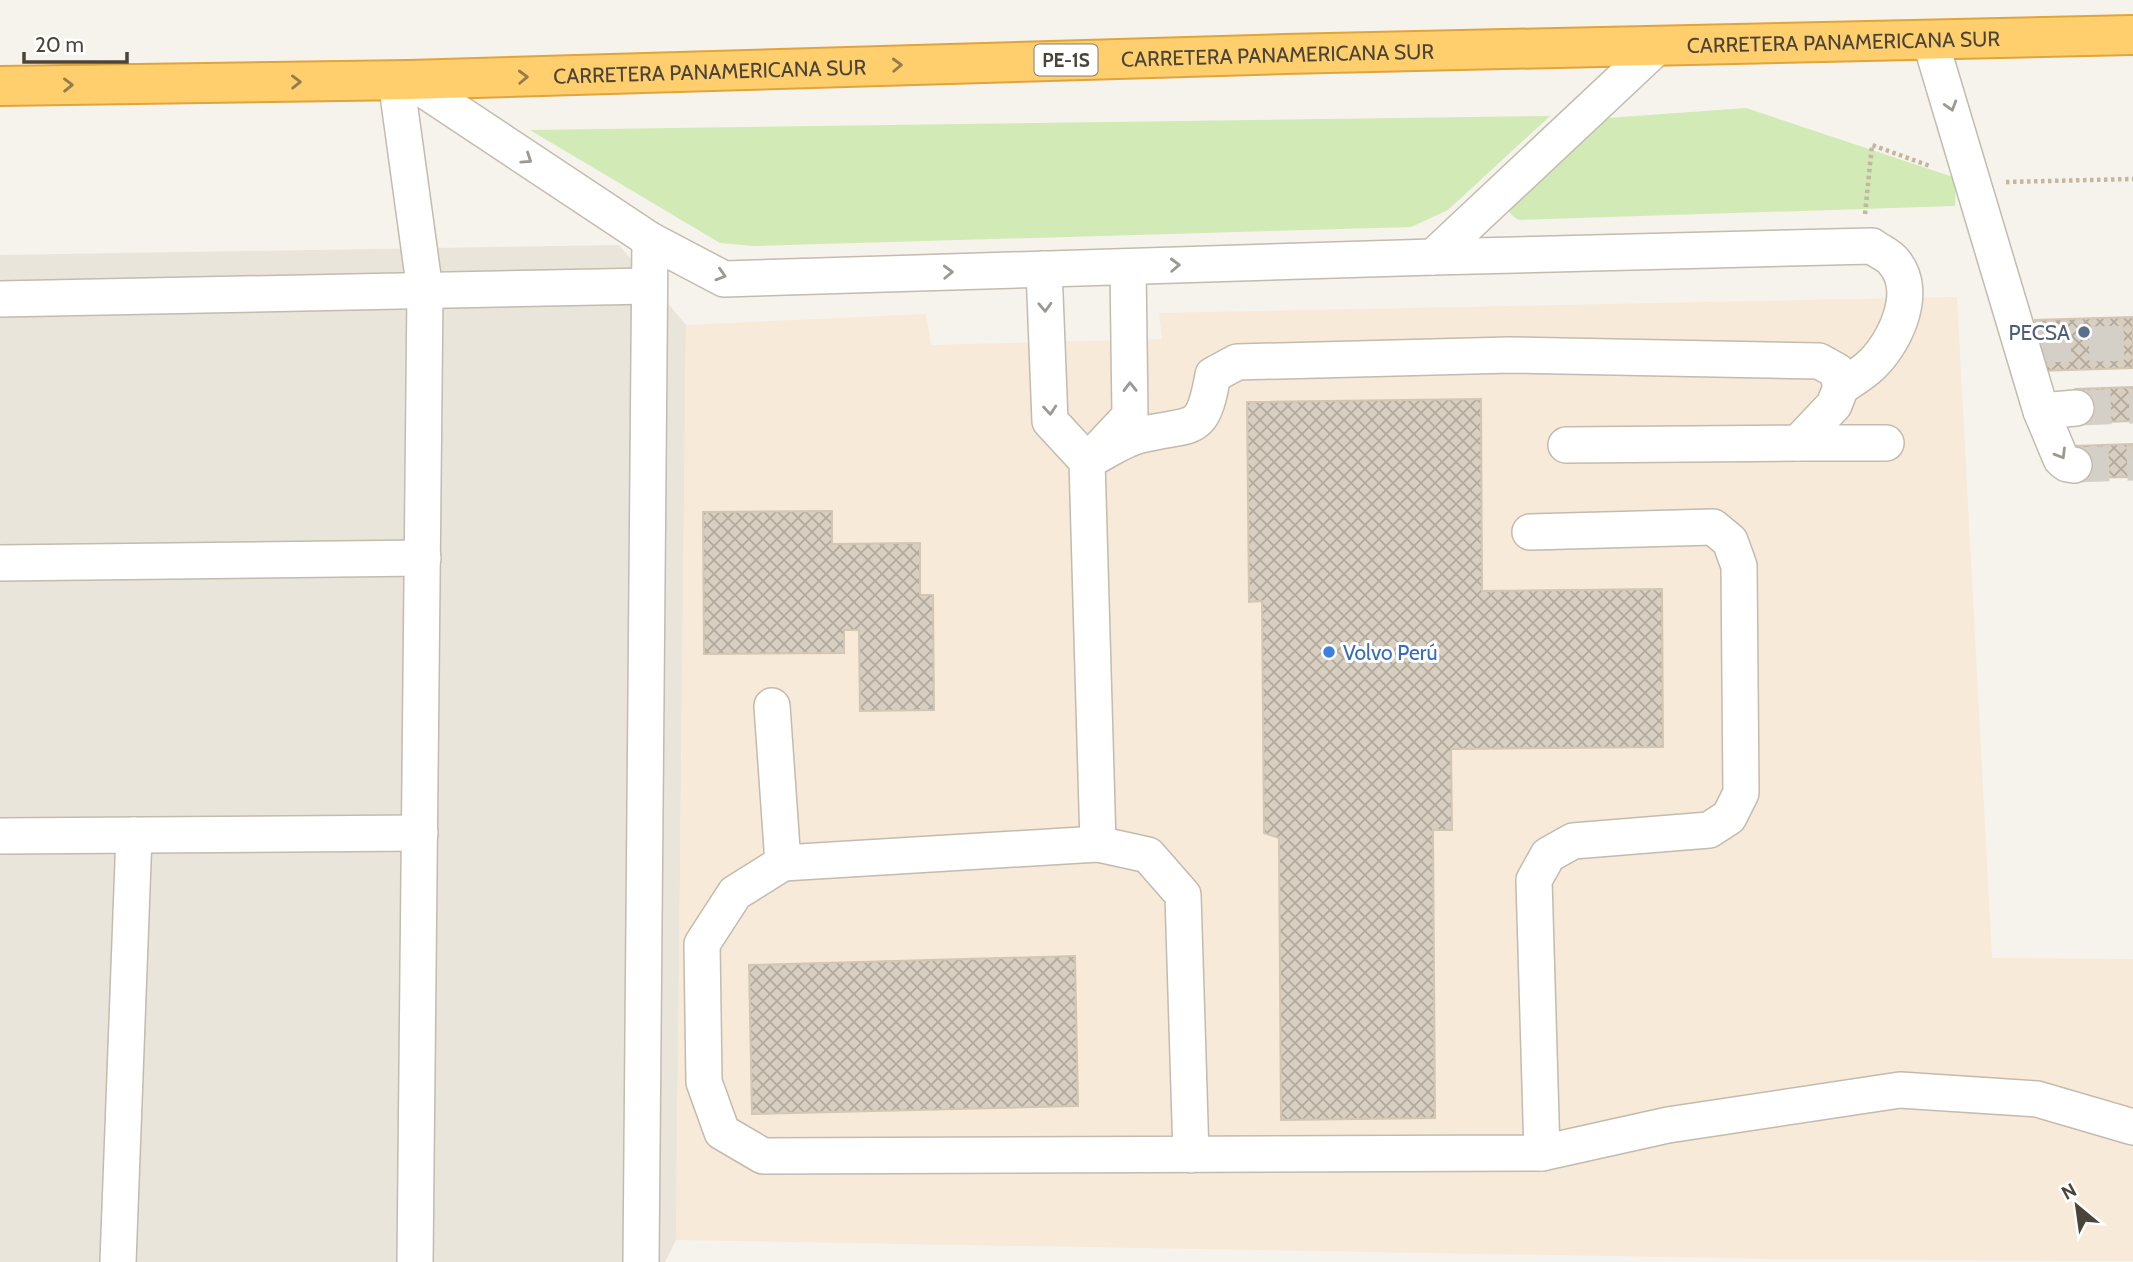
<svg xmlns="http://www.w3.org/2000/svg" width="2133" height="1262" viewBox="0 0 2133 1262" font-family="Cabin,sans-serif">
<defs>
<pattern id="building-cross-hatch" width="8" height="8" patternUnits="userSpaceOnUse" patternTransform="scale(1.75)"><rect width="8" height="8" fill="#d8cfc1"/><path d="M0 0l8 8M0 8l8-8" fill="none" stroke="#b1aa9e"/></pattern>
</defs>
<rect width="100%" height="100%" fill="#f6f3ec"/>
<polygon fill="#eae5da" points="619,245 686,325 676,1240 665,1262 0,1262 0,255"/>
<polygon fill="#f7ead8" points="1957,297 1992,958 2133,959 2133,1261 1780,1259 676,1240 686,325 926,314 931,345 1162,339 1159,313"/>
<g fill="#d2eab5">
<path d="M1746,108L1956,178L1955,206L1519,220C1510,215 1507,211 1507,200L1608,118Z"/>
<polygon points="1550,116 1448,210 1411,227 754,246 720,243 530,130"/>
</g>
<g fill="url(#building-cross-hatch)" stroke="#d3c7b4" stroke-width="2">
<polygon points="2133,317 2133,368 2037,371 2035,320"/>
<polygon points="2133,387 2133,421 2076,423 2075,389"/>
<polygon points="1481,399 1482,591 1662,589 1663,747 1451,749 1452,830 1433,830 1435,1118 1281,1120 1279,838 1264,833 1262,601 1249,602 1247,402"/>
<polygon points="2133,444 2133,477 2074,478 2073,446"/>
<polygon points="832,511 832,544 920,543 920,595 933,595 934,710 860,711 859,630 844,630 844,653 704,654 703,512"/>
<polygon points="1075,956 1078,1106 752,1114 749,965"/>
</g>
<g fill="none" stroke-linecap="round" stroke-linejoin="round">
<g stroke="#d4d0c8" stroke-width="35" stroke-dasharray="35 18" stroke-linecap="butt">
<polyline points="2036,345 2133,343"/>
<polyline points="2076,408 2133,406"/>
<polyline points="2074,465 2133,463"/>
</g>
<g stroke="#c2bbae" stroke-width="38">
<g id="minor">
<polyline points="1930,40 2041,411 2061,459 2067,464 2074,465"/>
<polyline points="396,80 425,291 415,1262"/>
<polyline points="409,80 650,240 724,279 1433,257 1659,45"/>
<path d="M1433,257L1872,246C1878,251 1889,255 1894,262C1920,292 1894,346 1868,368C1860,375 1850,381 1841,387"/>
<polyline points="1044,269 1050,421 1087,461 1098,844"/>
<polyline points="0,299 649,286"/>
<polyline points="2041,411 2076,408"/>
<polyline points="1798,443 1886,443"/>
<polyline points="1099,449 1130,416 1128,267"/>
<path d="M1087,461C1104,453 1123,439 1141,435C1194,422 1202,437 1213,375L1237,362L1510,355L1819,361L1837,371L1841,387L1834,405L1798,443L1566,445"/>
<polyline points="0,563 423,558"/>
<polyline points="772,706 783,863"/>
<polyline points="0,836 420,833"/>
<polyline points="1542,1153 1668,1125 1900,1090 2037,1099 2133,1127"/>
<polyline points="1191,1155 1183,895 1148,855 1098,844 783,863 735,893 702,944 704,1082 722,1132 763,1156 1542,1153 1534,880 1548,855 1573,841 1709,830 1729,817 1741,793 1739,566 1730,541 1713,527 1530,532"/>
<polyline points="118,1262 134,835"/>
<polyline points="641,1262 650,240"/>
</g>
</g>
<g stroke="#e0a43c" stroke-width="42">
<g id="highway">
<path id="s1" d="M0,86L409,80L1285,54L2133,35"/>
</g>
</g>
<g stroke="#c4b79f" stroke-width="4.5" stroke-dasharray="3.5 3.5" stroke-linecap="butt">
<polyline points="2006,182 2133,179"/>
<polyline points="1865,214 1872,145 1930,166"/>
</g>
<use href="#minor" stroke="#fff" stroke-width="35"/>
<use href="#highway" stroke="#ffcf6e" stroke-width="38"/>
</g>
<defs><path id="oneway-chevron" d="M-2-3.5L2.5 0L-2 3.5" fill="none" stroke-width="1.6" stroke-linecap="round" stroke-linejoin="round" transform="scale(1.75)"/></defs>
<g stroke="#937c4e">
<use href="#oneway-chevron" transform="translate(897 65) rotate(-2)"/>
<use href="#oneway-chevron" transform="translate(523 77) rotate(-2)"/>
<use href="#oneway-chevron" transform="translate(296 82) rotate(-1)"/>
<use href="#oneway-chevron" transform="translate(68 85) rotate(-1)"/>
</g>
<g stroke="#9c9892">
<use href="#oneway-chevron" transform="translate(1951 106) rotate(73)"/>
<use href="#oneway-chevron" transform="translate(527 159) rotate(34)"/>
<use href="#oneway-chevron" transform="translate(1175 265) rotate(-2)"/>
<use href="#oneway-chevron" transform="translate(948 272) rotate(-2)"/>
<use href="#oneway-chevron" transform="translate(721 275) rotate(17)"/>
<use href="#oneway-chevron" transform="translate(1045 307) rotate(88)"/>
<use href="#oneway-chevron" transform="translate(1130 387) rotate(-91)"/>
<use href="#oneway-chevron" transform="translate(1050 410) rotate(85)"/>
<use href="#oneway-chevron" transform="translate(2061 454) rotate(59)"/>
</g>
<circle fill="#5c6f8a" stroke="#fff" stroke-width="2.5" cx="2084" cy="332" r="7"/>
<circle fill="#3f7fe0" stroke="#fff" stroke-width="2.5" cx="1329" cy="652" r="7"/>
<g text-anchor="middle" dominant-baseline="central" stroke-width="6" stroke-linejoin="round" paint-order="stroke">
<rect fill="#fff" stroke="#817c74" stroke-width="2" x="1034.5" y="44.5" width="63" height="31" rx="5"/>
<g font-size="19" font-weight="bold" fill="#4b4439">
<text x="1066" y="60">PE-1S</text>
</g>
<g font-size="21" fill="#4b4439" stroke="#fff">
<text stroke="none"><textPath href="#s1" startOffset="1844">CARRETERA PANAMERICANA SUR</textPath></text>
<text stroke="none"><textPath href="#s1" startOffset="1278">CARRETERA PANAMERICANA SUR</textPath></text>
<text stroke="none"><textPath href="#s1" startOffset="710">CARRETERA PANAMERICANA SUR</textPath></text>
</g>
<g font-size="21" fill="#4e5e75" stroke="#fff" text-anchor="end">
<text x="2070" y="332">PECSA</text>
</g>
<g font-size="21" fill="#366cbe" stroke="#fff" text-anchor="start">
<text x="1343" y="652">Volvo Perú</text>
</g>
</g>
<g transform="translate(2077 1206) rotate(331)" stroke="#ffffff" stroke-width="5" paint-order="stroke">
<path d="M0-5L12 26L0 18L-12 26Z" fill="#4b4439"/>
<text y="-10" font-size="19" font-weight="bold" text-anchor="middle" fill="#4b4439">N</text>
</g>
<path d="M24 52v10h103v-10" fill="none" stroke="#4b4439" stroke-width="3.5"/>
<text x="35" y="52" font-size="21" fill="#4b4439" stroke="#ffffff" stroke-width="5" paint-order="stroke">20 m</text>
</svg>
